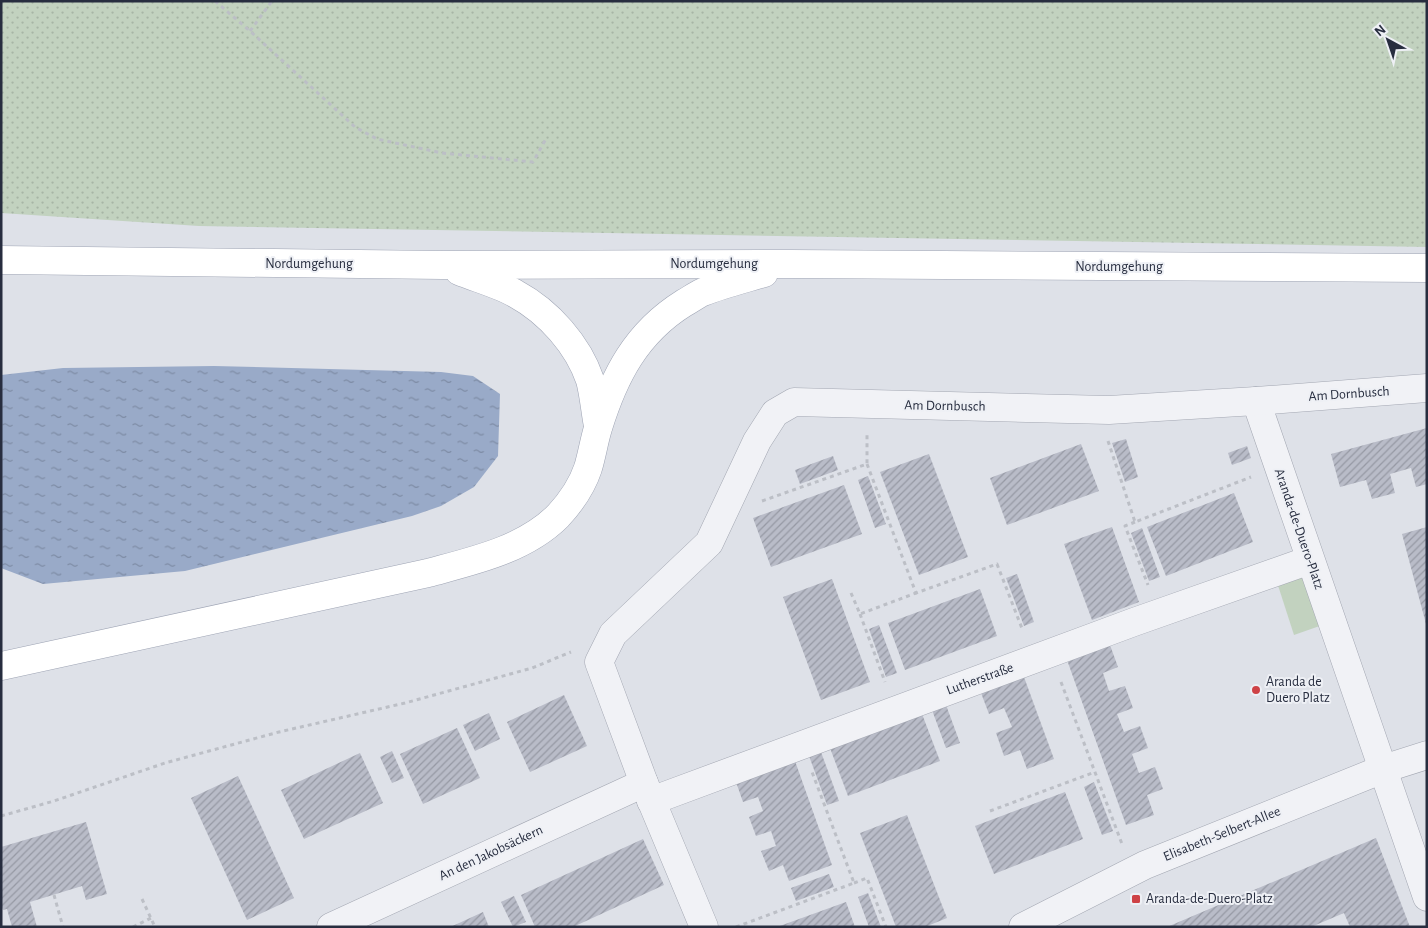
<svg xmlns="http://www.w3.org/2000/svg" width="1428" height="928" viewBox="0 0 1428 928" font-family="'Alegreya Sans',sans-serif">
<defs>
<pattern id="grass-dots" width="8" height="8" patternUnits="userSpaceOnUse" patternTransform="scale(1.25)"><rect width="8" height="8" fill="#c2d2bf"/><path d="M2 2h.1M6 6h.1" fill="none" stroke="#a7b5a5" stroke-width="1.8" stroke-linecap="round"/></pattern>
<pattern id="water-ripples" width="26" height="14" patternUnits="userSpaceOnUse" patternTransform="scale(1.25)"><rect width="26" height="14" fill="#99aac8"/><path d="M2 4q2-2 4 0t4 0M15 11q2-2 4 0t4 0" fill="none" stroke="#7d8ba4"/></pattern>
<pattern id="building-hatch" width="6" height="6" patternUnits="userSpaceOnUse" patternTransform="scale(1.25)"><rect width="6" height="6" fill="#b9bcc8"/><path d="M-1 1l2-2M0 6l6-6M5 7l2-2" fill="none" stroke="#9699a4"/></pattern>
</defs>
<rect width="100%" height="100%" fill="#dee1e8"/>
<polygon fill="url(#grass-dots)" points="1,1 1427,1 1427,247 199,226 1,213"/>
<polygon fill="#c2d2bf" points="1307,561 1331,622 1294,635 1274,573"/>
<polygon fill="url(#water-ripples)" points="214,366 441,372 473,376 500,394 498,456 474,487 441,506 412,516 185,571 43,584 1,568 1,375 63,368"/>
<g fill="url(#building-hatch)">
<polygon points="1427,428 1427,484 1416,487 1411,468 1390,474 1395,493 1372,499 1366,480 1340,487 1331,454"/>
<polygon points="1126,439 1138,477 1125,482 1112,443"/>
<polygon points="1081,444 1099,491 1007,525 990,478"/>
<polygon points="1247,446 1251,458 1232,465 1228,453"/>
<polygon points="929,454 968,557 919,575 880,472"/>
<polygon points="833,456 838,470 800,484 795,470"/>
<polygon points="868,476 886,524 875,528 858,480"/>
<polygon points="844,485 862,534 771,567 753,518"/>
<polygon points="1234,493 1253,542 1166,576 1147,527"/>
<polygon points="1112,527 1139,602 1092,620 1064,544"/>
<polygon points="1427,527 1427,624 1426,624 1402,534"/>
<polygon points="1142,528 1160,577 1149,581 1131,533"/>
<polygon points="1017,574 1034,622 1024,626 1006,578"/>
<polygon points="832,579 870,682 821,700 783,597"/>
<polygon points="980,589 997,636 905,670 888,623"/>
<polygon points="879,625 897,673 886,677 869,629"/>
<polygon points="1110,645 1118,667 1103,673 1109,691 1125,686 1133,708 1117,714 1124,732 1140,726 1148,748 1132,754 1139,773 1155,767 1163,789 1147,795 1154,815 1126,825 1067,660"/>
<polygon points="1024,677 1054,759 1027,769 1020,750 1004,756 996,733 1012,727 1004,708 989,714 981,693"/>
<polygon points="564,695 587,746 530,772 507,722"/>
<polygon points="946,705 960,743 946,748 932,710"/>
<polygon points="489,713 500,739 475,751 463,725"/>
<polygon points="922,714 940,761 848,796 830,748"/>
<polygon points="457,728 480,778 423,804 400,754"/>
<polygon points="392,751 404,778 392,783 380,757"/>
<polygon points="821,752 839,801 827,805 809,756"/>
<polygon points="360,753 383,803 304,839 281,790"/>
<polygon points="795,761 832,865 789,881 783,865 769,871 761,851 776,846 771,831 756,836 749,817 763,811 758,797 743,802 736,782"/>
<polygon points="238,776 294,898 247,920 191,798"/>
<polygon points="1094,782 1113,831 1102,835 1084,787"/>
<polygon points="1065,792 1083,839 994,874 975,826"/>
<polygon points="907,815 947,918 925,927 896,927 860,833"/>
<polygon points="86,822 107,894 86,900 82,886 30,902 37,927 12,927 7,909 3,910 1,906 1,847"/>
<polygon points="1376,838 1410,927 1350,927 1344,913 1311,927 1167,927"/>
<polygon points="643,839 664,885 573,927 535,927 521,895"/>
<polygon points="829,874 834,887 796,901 791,888"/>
<polygon points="868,893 881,927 869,927 858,897"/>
<polygon points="514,896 526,922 513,927 501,902"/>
<polygon points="846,902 855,927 777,927"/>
<polygon points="483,912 489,927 450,927 457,924"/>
</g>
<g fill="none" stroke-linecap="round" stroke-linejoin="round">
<g stroke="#a3a7b2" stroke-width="29">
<g id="street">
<polyline points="1256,401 1427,897"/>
<polyline points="651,801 1134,622 1310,560"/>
<polyline points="331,927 644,783"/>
<polyline points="704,927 644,783 599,662 613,634 709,543 757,441 775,413 794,402 1109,410 1256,401 1427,388"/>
<polyline points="1023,927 1145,865 1383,769 1427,755"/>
</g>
</g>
<g stroke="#9ea4b4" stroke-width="29">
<g id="primary">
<polyline points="1,260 443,265 792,264 1427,268"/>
<path d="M459,271C476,278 501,285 516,294C549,312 578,345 590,380C594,395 595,411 598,426"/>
<path d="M1,666L428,573C472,561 524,550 558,516C571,502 582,486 588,468C592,455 594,441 598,428C614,376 636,333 684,303C690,300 696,295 703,292C723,284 744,279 764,273"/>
</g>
</g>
<g stroke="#bcbfc6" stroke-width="3" stroke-dasharray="4 4" stroke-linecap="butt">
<polyline points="215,1 250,31 355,127 377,139 442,153 533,162 547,137"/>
<polyline points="250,31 272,1"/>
<polyline points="1108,441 1135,522 1251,477"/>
<polyline points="867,464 916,593 997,564 1023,631"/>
<polyline points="762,501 867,464 867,434"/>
<polyline points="1135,522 1125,526 1148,585"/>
<polyline points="851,593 860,614 916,593"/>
<polyline points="860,614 885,682"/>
<polyline points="1061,682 1122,844"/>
<polyline points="990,811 1095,772"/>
<polyline points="1,816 54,801 165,763 279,732 405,703 532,668 571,652"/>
<polyline points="854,883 867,878 886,927"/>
<polyline points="54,895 63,927"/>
<polyline points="142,899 155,927"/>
<polyline points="133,927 151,918"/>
<polyline points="736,927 854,883 812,772"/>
</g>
<use href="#street" stroke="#f1f2f6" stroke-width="28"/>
<use href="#primary" stroke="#fff" stroke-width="28"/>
</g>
<g fill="#ce4246" stroke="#eef0f5" stroke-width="2">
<circle cx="1256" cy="690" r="5"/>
<rect x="1131" y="894" width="10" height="10" rx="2.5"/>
</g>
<g text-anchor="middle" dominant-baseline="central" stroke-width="4" stroke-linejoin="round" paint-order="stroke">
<g font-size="14" fill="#272d3f" stroke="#eef0f5">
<text x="309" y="264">Nordumgehung</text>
<text x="714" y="264">Nordumgehung</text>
<text x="1119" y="267">Nordumgehung</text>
<text transform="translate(1349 394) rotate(-4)">Am Dornbusch</text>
<text transform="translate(945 406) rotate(1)">Am Dornbusch</text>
<text transform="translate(1299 529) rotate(71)">Aranda-de-Duero-Platz</text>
<text transform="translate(980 679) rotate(-20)">Lutherstraße</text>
<text transform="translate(1222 834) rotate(-22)">Elisabeth-Selbert-Allee</text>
<text transform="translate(491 853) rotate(-25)">An den Jakobsäckern</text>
</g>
<g font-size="14" fill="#272d3f" stroke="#eef0f5" text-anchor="start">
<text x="1266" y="682">Aranda de<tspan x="1266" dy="16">Duero Platz</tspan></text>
<text x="1146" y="899">Aranda-de-Duero-Platz</text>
</g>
</g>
<rect width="1428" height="928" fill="none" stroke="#272d3f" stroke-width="5"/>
<g transform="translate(1388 40) rotate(320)" stroke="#eef0f5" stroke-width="4" paint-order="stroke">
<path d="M0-4L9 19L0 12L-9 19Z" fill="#272d3f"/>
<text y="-8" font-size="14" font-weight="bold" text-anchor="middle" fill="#272d3f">N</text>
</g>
</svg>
